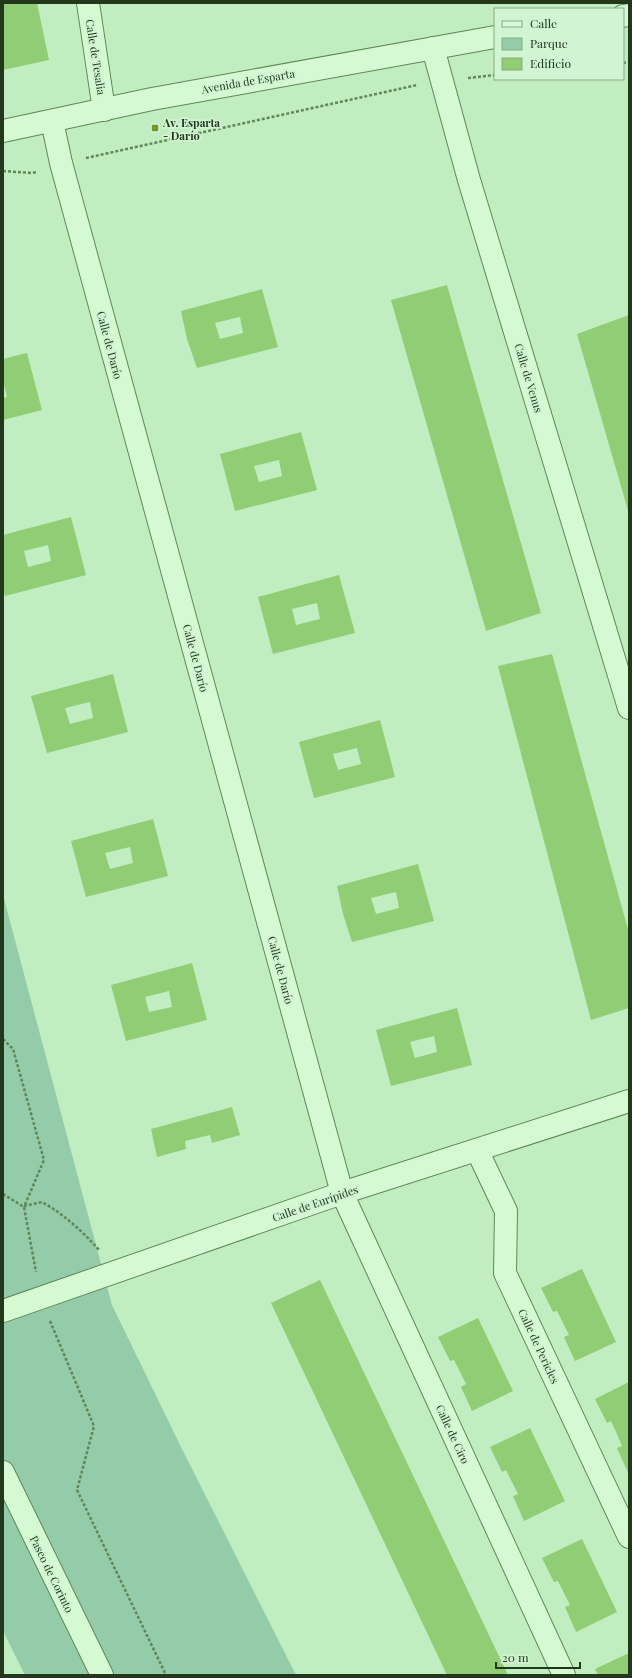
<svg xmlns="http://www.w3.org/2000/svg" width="632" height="1678" viewBox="0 0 632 1678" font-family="'Playfair Display',serif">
<rect width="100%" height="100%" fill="#c1eec0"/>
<polygon fill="#94ccaa" points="3,895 112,1305 181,1447 296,1675 25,1675 3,1631"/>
<g fill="#90cd75" fill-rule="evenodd">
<polygon points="3,3 37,3 49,60 3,70"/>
<polygon points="447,285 541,613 486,631 391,300"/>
<path d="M262,289L278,347L197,368L187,339L181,311ZM240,317L243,333L220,339L215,323Z"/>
<polygon points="629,315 629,514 577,334"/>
<polygon points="27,353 42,410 3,420 3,398 7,397 3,381 3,359"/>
<path d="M301,432L317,490L235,511L220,454ZM279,460L282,476L259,482L254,466Z"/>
<path d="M71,517L86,575L5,596L3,589V535ZM48,545L51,561L28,567L24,551Z"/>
<path d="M339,575L355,633L273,654L258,597ZM317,603L320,619L296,625L292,609Z"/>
<polygon points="552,654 629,933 629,1008 591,1020 498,666"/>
<path d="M113,674L128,732L47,753L31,696ZM90,702L93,718L70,724L65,708Z"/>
<path d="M380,720L395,777L314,798L299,742ZM357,748L361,764L338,770L333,754Z"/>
<path d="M153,819L168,876L86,897L71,841ZM130,847L133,863L110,869L105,853Z"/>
<path d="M418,864L434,921L352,942L343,914L337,886ZM396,892L399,908L376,914L371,898Z"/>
<path d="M192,963L207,1020L126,1041L111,985ZM169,991L172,1007L149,1012L145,997Z"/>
<path d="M457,1008L472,1065L391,1086L376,1030ZM434,1036L437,1052L415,1058L410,1042Z"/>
<polygon points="232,1107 240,1135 212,1143 210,1135 185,1141 186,1149 157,1157 151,1129"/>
<polygon points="582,1269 616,1342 575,1361 564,1337 569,1335 557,1311 553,1312 541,1288"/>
<polygon points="320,1280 508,1675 447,1675 271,1303"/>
<polygon points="478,1318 513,1391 472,1411 461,1387 466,1384 454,1360 450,1361 438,1337"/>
<polygon points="629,1382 629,1475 617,1448 622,1446 617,1434 611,1421 607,1423 595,1399"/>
<polygon points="530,1428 565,1501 524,1521 513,1496 518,1494 506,1470 502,1472 490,1447"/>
<polygon points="582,1539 617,1612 576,1632 565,1607 570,1605 558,1581 554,1582 542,1558"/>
<polygon points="629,1653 629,1675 598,1675 595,1669"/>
</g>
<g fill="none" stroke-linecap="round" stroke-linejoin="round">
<g stroke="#618758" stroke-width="24">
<g id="street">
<polyline points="88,3 104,110"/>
<polyline points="623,16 629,15"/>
<polyline points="433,48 469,180 629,708"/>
<polyline points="52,121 61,163 342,1193 564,1675"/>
<polyline points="3,131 152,99 495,37"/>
<polyline points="477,1150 506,1211 505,1273 629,1537"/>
<polyline points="3,1311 342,1193 629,1101"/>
<polyline points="3,1472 102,1675"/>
</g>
</g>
<g stroke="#618758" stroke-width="2.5" stroke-dasharray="3 2" stroke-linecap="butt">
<polyline points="623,63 629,62"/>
<polyline points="468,78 495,75"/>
<polyline points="86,158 417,85"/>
<polyline points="3,171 32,173 37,172"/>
<polyline points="3,1039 13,1049 44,1160 24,1207"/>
<polyline points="3,1194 24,1207 36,1272"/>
<path d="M24,1206L42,1202C65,1215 82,1231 100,1251"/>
<polyline points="50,1321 94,1426 77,1490 166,1675"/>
</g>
<use href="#street" stroke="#d4f9d3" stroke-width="22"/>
</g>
<rect fill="#799728" stroke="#d0f5d0" stroke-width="1.5" x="151" y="124" width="8" height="8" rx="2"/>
<g text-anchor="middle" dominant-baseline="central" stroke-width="3.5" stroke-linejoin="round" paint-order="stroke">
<g font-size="11" fill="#23371d" stroke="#d0f5d0">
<text transform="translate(96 57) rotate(81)">Calle de Tesalia</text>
<text transform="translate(248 81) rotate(-10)">Avenida de Esparta</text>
<text transform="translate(110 345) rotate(75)">Calle de Darío</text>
<text transform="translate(529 378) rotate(73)">Calle de Venus</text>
<text transform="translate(196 658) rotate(75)">Calle de Darío</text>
<text transform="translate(281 970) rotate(75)">Calle de Darío</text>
<text transform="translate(315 1203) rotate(-19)">Calle de Eurípides</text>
<text transform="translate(539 1346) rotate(65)">Calle de Pericles</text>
<text transform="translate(453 1434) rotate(65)">Calle de Ciro</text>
<text transform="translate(52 1574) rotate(64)">Paseo de Corinto</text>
</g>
<g font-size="11" font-weight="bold" fill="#23371d" stroke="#d0f5d0" text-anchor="start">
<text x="163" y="122">Av. Esparta<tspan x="163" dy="13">- Darío</tspan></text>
</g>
</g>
<rect width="632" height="1678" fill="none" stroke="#23371d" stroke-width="8"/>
<rect x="494" y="8" width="130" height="72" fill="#d0f5d0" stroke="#8ba988"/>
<rect x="502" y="21" width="20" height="6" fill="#d4f9d3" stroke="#8ba988"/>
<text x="530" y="28" font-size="12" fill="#23371d">Calle</text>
<rect x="502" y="38" width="20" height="12" fill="#94ccaa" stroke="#8ba988"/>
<text x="530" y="48" font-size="12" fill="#23371d">Parque</text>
<rect x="502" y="58" width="20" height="12" fill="#90cd75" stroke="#8ba988"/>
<text x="530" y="68" font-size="12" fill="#23371d">Edificio</text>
<path d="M496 1662v6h84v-6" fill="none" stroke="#23371d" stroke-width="2"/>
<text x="502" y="1662" font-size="12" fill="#23371d" stroke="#d0f5d0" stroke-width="3" paint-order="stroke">20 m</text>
</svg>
